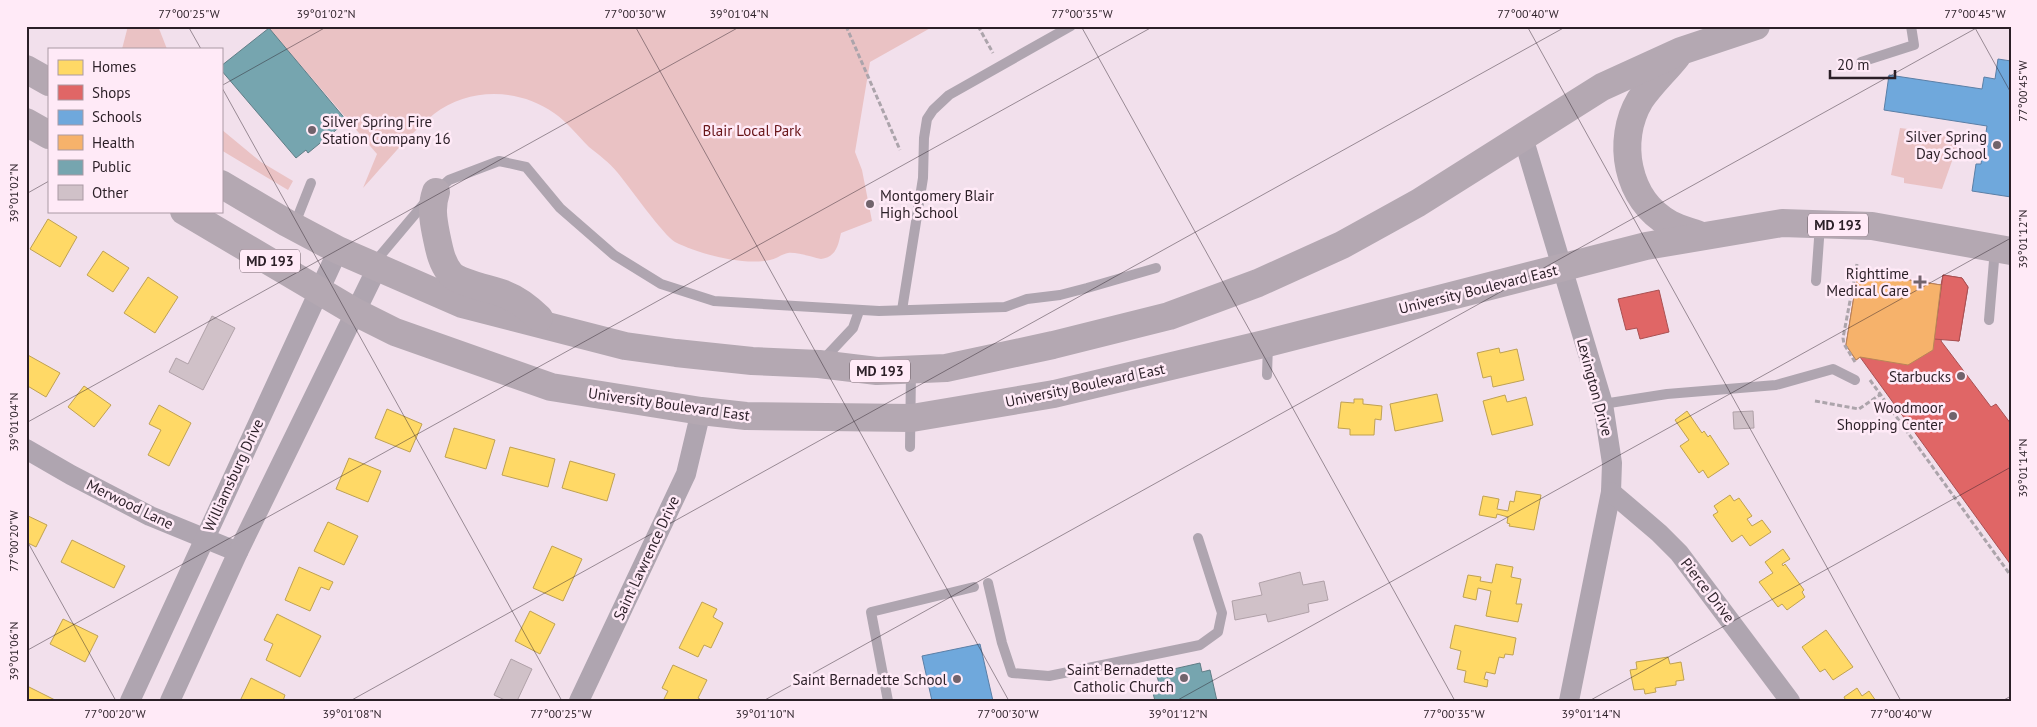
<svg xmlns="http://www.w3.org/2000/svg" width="2037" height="727" viewBox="0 0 2037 727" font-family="'PT Sans',sans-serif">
<rect width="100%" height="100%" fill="#f2e0ec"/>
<g fill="#eac2c4">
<polygon points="128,26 158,26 167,49 122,49"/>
<path d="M267,26H934L870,62L855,152L862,170L872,221L841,233C838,246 836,257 821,259C812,257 797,252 788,253C782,254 776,259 770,260C743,266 699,254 675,242C664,236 628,185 617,172C610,163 599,155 589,147C578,136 567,122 554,113C519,88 469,87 434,114C408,135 386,163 363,188L377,154Z"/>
<polygon points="1900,128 1947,134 1957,147 1942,189 1904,183 1904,178 1891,175"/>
<polygon points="221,129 261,162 293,181 288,190 221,150"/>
</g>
<g fill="#ffd966" stroke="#bfa153">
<polygon points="48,219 77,237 60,267 30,249"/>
<polygon points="103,251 129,268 113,292 87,275"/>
<polygon points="148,277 178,297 155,333 124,313"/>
<polygon points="1499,348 1500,353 1517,349 1524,380 1493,387 1491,376 1483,378 1477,353"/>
<polygon points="26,354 60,373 46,397 26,385"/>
<polygon points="84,386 111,405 94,427 68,407"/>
<polygon points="1437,394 1443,421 1395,431 1390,404"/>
<polygon points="1505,395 1507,402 1526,397 1533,425 1492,435 1483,401"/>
<polygon points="1354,399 1363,399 1363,404 1382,406 1381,420 1375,419 1374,435 1350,435 1350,429 1338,428 1341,402 1354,403"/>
<polygon points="159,405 191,423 169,466 148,455 161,430 149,424"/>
<polygon points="387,409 422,424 410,452 375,438"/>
<polygon points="1687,411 1702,433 1704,431 1708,437 1710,435 1729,464 1708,478 1703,470 1699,473 1680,446 1689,440 1675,420"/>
<polygon points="454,428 495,440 486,469 445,457"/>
<polygon points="510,447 555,459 548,487 502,475"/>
<polygon points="349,458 381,471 368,502 336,489"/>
<polygon points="570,461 615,474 607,501 562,488"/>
<polygon points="1516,491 1541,495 1534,530 1509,526 1510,524 1507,523 1508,517 1497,514 1496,518 1479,515 1483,496 1499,499 1497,509 1508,511 1510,501 1514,502"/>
<polygon points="1730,495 1734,501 1739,498 1752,516 1747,519 1752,526 1762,520 1771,532 1750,546 1742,535 1732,542 1713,515 1718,512 1714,506"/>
<polygon points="26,515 47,525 36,547 26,542"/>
<polygon points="328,522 358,536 344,565 314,551"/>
<polygon points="72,540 125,566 114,588 61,562"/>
<polygon points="552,546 582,559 563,601 533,588"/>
<polygon points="1783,549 1790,559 1782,564 1783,566 1785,564 1804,590 1802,592 1805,597 1787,610 1782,604 1778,607 1759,582 1773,573 1765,562"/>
<polygon points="1496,564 1513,567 1511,577 1521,579 1516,604 1522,604 1518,622 1486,616 1491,591 1478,588 1476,600 1463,597 1468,575 1481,577 1480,581 1492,583"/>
<polygon points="299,567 333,582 329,590 321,587 310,611 285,600"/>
<polygon points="702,602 717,609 713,617 723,623 711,648 704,645 698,657 679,648"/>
<polygon points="530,611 555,624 540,654 515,641"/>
<polygon points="277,614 321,636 300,677 266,660 273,644 264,640"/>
<polygon points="63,619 98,636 85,662 50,644"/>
<polygon points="1455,625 1516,638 1513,655 1505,654 1504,658 1499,657 1495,674 1486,672 1484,679 1488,680 1487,687 1464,682 1466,671 1457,669 1461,651 1450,648"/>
<polygon points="1826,630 1853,667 1833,680 1825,669 1820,672 1802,647"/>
<polygon points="1668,657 1670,664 1681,662 1684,680 1676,681 1676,685 1655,688 1656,692 1645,694 1644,689 1634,690 1630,670 1637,669 1636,662"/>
<polygon points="673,665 707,680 698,698 703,701 663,701 668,691 662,688"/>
<polygon points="251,678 285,695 283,701 240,701"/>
<polygon points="27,686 57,701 26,701"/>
<polygon points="1857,688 1862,696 1869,691 1876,701 1846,701 1844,697"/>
</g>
<g fill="#e06666" stroke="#aa5153">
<polygon points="1858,272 1941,285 1943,275 1962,278 1968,287 1959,341 1942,338 1941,341 1991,407 1996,404 2011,424 2011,565 1860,357 1856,360 1846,345"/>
<polygon points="1943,275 1962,278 1968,287 1959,341 1934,339"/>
<polygon points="1659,290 1669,332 1640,339 1637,328 1626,330 1618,299"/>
</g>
<g fill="#6fa8dc" stroke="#5b7fa6">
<polygon points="1998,59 2011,61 2011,197 1972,191 1976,164 1981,164 1987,126 1884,110 1889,75 1982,89 1984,77 1995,79"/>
<polygon points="980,644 993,701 932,701 922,656"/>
</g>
<polygon fill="#f6b26b" stroke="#b98657" points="1858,272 1941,285 1933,350 1908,365 1860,357 1856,360 1846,345"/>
<g fill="#76a5af" stroke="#607d86">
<polygon points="269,28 347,121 308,153 306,150 296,158 221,70 221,66"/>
<polygon points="1200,663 1202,672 1210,670 1217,701 1155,701 1151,685 1159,683 1156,673"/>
</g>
<g fill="#d0c1c8" stroke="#b0a1a8">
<polygon points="212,316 235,328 203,390 169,372 176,358 188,364"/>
<polygon points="1753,411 1754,428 1734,429 1733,412"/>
<polygon points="1300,572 1303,585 1324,581 1328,600 1308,604 1309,612 1268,622 1266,614 1235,620 1232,601 1262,595 1259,583"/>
<polygon points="511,659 532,669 517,701 507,701 494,695"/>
</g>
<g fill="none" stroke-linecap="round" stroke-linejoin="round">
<g stroke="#aca4ab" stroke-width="3" stroke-dasharray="5 2.5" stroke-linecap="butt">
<polyline points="846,26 900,150"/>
<polyline points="978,26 993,53"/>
<polyline points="1855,362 1844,344 1843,338 1857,264"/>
<polyline points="1870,380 2011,576"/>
<polyline points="1815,401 1859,409 1881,394"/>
</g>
<g stroke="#afa5b0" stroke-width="10">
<polyline points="1861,62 1914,45 1911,26"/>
<polyline points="294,226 311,183"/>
<polyline points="374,263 427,200 449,180 499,161 526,167 560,208 614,255 661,284 714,301 879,311 1005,307 1027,299 1060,295 1087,288 1156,268"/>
<polyline points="1816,281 1820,225"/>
<polyline points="902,310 923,178 924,138 927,119 933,110 949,95 1071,26"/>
<polyline points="1989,320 1995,249"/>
<polyline points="822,361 853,328 859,311"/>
<polyline points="1267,375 1268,344"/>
<polyline points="1603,404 1667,394 1776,385 1833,369 1855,380"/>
<polyline points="910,447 911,371"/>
<polyline points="988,583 1002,643 1012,673 1049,676 1200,645 1218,632 1222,613 1198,538"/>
<polyline points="888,701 871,612 974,587"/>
</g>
<g stroke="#afa5b0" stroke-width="20">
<polyline points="1523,137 1603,404 1612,463 1611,492 1569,701"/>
<polyline points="26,449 71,475 150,516 238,552"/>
<polyline points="1611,492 1659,533 1679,553 1790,701"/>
<polyline points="130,701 338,250"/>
<polyline points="170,701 238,552 377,268"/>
<polyline points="579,701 686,474 701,411"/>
</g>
<g stroke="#b4a8b2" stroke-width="28">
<path d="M1677,56C1666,70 1650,85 1640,100C1616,140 1626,200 1670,224C1679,229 1692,232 1702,236"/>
<polyline points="26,69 49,82"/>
<polyline points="26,122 49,135"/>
<polyline points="221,184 287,223 338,250 462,304 625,346 676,353 752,361 819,364 877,371 946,368 1053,345 1169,316 1258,283 1342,245 1418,203 1602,87 1681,51 1756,26"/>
<path d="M436,192C431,206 433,219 436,234C439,248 441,262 450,273C458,283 492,289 504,294C517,299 529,308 539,318"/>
<polyline points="184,211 355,312 395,332 551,387 701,411 746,416 912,418 1054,394 1268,343 1646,246 1782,223 1872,226 2011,251"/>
</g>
</g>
<path fill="none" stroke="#2b1f27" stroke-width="1" stroke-opacity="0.45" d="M188,26L201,49M635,26L1009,701M1081,26L1455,701M1527,26L1901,701M1974,26L2011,93M221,86L562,701M221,86L328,26M26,194L49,181M26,423L741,26M26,539L116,701M26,651L1154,26M350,701L1567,26M763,701L1980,26M1176,701L2011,238M1589,701L2011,467M2002,701L2011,696"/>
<g fill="#71636c" stroke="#ffeaf7" stroke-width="2">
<circle cx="312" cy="130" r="5"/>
<circle cx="1997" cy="145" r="5"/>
<circle cx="870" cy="204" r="5"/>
<path d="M1917.5 274.5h5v5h5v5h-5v5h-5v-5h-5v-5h5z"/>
<circle cx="1961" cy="376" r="5"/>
<circle cx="1953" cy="416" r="5"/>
<circle cx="1184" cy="678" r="5"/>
<circle cx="957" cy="679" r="5"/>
</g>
<g text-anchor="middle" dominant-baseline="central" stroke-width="5" stroke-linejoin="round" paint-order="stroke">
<g fill="#ffeaf7" stroke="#6b5c65" stroke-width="1">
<rect x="1808" y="213.5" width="60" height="23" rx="4"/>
<rect x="240" y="249.5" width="60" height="23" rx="4"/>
<rect x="850" y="359.5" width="60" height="23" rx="4"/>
</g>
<g font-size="14" font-weight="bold" fill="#2b1f27">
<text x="1838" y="225">MD 193</text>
<text x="270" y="261">MD 193</text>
<text x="880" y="371">MD 193</text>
</g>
<g font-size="15" fill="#2b1f27" stroke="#ffeaf7" text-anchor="end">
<text x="322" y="121" text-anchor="start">Silver Spring Fire<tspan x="322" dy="17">Station Company 16</tspan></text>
<text x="1987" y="136">Silver Spring<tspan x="1987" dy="17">Day School</tspan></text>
<text x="880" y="195" text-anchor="start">Montgomery Blair<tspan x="880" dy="17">High School</tspan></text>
<text x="1909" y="273">Righttime<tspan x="1909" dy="17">Medical Care</tspan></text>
<text x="1951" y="376">Starbucks</text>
<text x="1943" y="407">Woodmoor<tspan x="1943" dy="17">Shopping Center</tspan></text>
<text x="1174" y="669">Saint Bernadette<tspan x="1174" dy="17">Catholic Church</tspan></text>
<text x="947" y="679">Saint Bernadette School</text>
</g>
<g font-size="15" fill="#681418" stroke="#ffeaf7">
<text x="752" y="130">Blair Local Park</text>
</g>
<g font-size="15" fill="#2b1f27" stroke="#ffeaf7">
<text transform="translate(1478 289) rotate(-14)">University Boulevard East</text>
<text transform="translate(1085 385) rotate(-12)">University Boulevard East</text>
<text transform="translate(1595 387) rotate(75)">Lexington Drive</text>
<text transform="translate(669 404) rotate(8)">University Boulevard East</text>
<text transform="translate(233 475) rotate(-65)">Williamsburg Drive</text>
<text transform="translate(130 504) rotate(26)">Merwood Lane</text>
<text transform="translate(646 558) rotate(-65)">Saint Lawrence Drive</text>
<text transform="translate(1708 590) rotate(52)">Pierce Drive</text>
</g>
</g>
<rect width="2037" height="727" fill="none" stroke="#ffeaf7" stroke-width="55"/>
<rect x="48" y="48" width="175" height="165" fill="#ffeaf7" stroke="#aa99a4"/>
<rect x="58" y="60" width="25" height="15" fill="#ffd966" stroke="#aa99a4"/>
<text x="92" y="72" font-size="15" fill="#2b1f27">Homes</text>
<rect x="58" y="85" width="25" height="15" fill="#e06666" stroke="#aa99a4"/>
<text x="92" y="98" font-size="15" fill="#2b1f27">Shops</text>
<rect x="58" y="110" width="25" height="15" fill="#6fa8dc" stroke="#aa99a4"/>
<text x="92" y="122" font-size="15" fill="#2b1f27">Schools</text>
<rect x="58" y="135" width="25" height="15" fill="#f6b26b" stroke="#aa99a4"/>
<text x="92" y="148" font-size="15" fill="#2b1f27">Health</text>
<rect x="58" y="160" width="25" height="15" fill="#76a5af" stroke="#aa99a4"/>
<text x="92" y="172" font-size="15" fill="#2b1f27">Public</text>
<rect x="58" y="185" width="25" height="15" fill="#d0c1c8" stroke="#aa99a4"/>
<text x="92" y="198" font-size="15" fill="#2b1f27">Other</text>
<path d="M1830 70v8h65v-8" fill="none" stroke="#2b1f27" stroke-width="2.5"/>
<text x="1837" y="70" font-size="15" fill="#2b1f27" stroke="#ffeaf7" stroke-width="4" paint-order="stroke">20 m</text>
<rect x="28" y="28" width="1982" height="672" fill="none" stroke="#2b1f27" stroke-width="2"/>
<g font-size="12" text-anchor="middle" fill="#2b1f27">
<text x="189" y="18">77°00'25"W</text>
<text x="326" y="18">39°01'02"N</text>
<text x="635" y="18">77°00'30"W</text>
<text x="739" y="18">39°01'04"N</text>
<text x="1082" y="18">77°00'35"W</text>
<text x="1528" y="18">77°00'40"W</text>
<text x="1975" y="18">77°00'45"W</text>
<text transform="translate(2023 91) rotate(-90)" y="4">77°00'45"W</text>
<text transform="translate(14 193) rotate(-90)" y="4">39°01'02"N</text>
<text transform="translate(2023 239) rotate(-90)" y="4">39°01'12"N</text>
<text transform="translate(14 422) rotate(-90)" y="4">39°01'04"N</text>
<text transform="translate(2023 468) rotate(-90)" y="4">39°01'14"N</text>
<text transform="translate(14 541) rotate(-90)" y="4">77°00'20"W</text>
<text transform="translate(14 651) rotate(-90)" y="4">39°01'06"N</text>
<text x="115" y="718">77°00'20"W</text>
<text x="352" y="718">39°01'08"N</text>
<text x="561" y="718">77°00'25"W</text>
<text x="765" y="718">39°01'10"N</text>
<text x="1008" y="718">77°00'30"W</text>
<text x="1178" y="718">39°01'12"N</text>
<text x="1454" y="718">77°00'35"W</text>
<text x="1591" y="718">39°01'14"N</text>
<text x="1901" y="718">77°00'40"W</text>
</g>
</svg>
